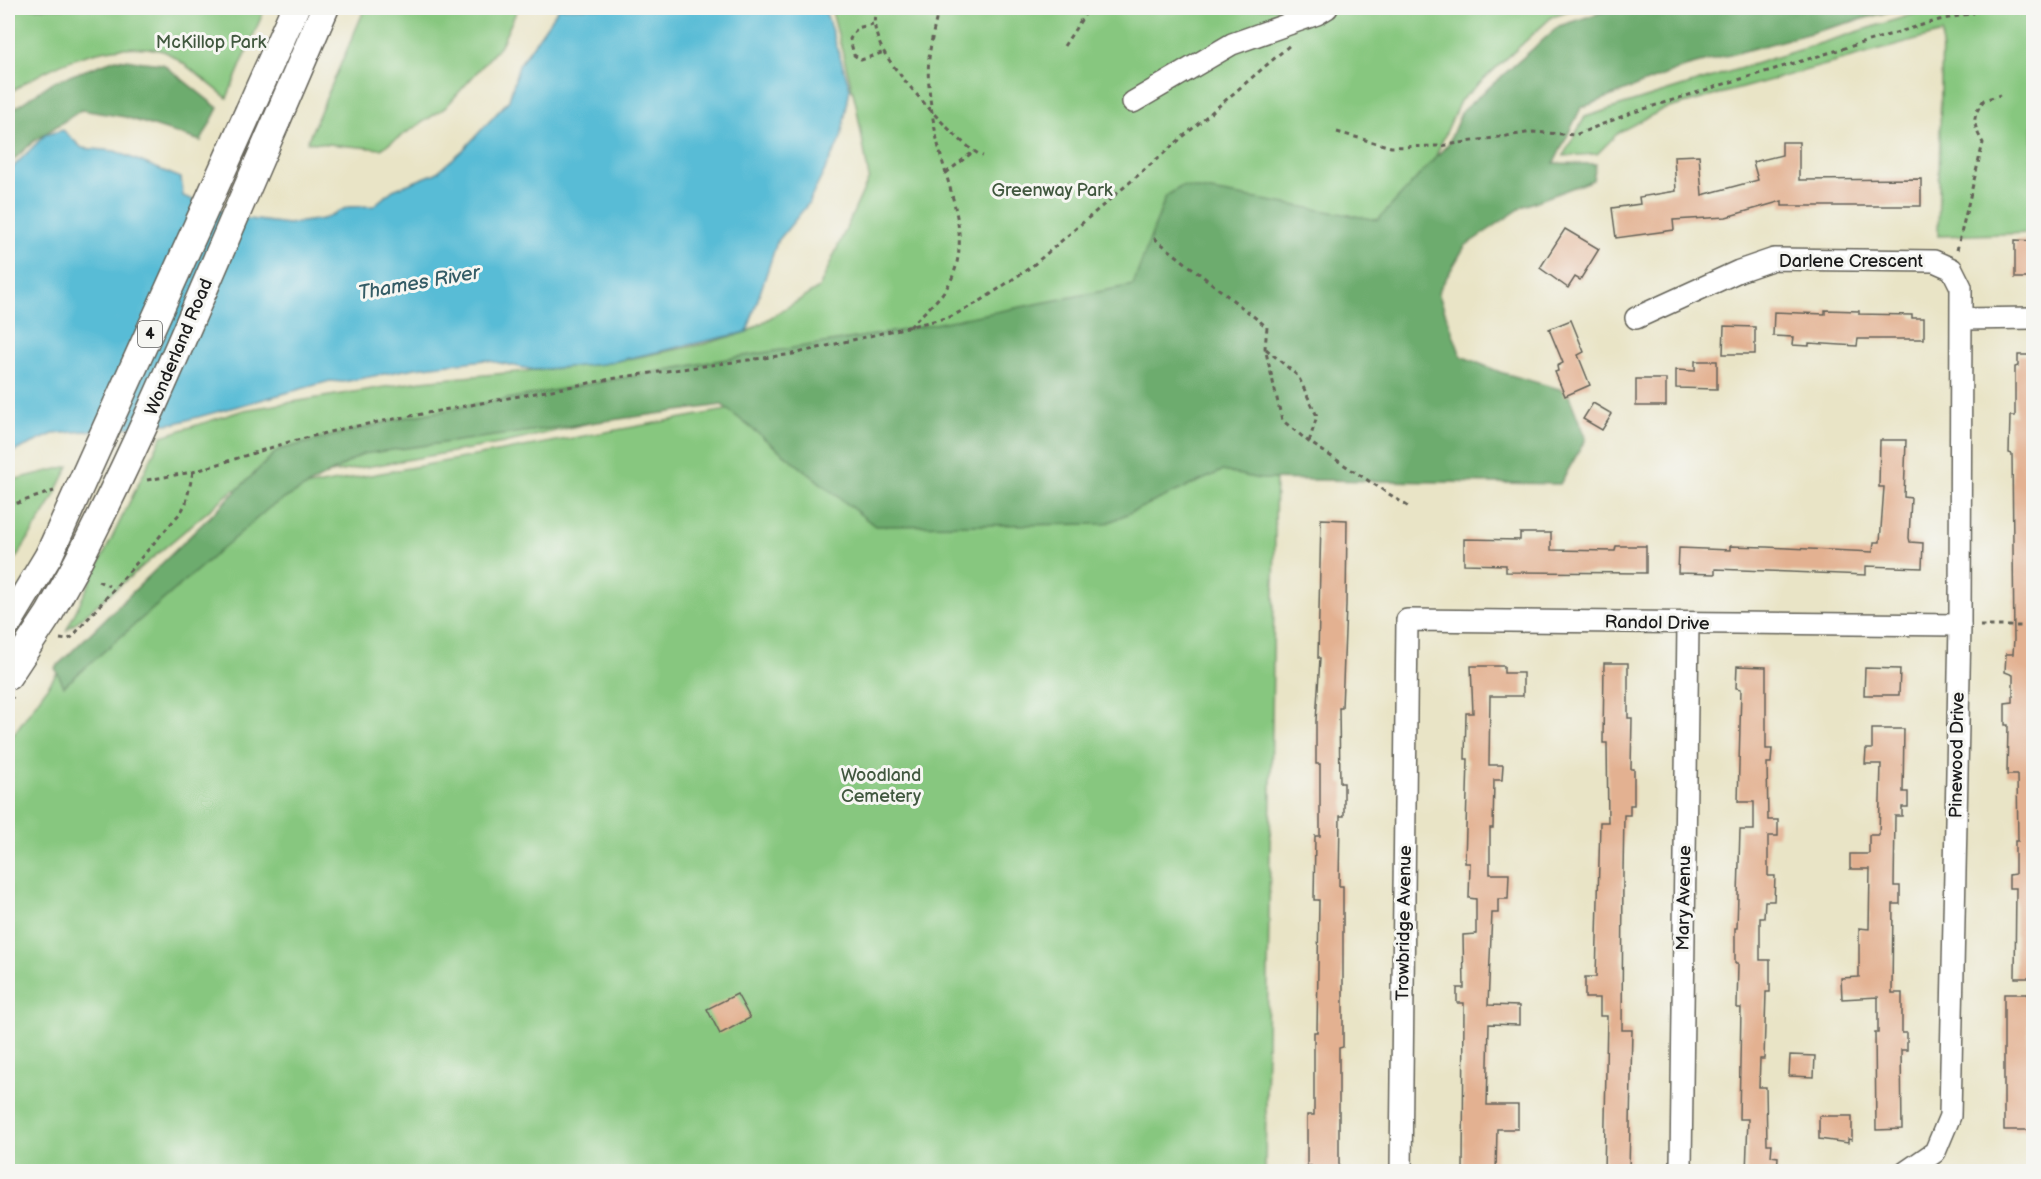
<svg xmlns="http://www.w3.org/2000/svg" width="2041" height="1179" viewBox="0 0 2041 1179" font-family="'Balsamiq Sans',sans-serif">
<rect width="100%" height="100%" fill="#f6f6f2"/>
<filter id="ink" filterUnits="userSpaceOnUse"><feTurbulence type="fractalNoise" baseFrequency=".0167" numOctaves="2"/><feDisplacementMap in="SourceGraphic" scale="12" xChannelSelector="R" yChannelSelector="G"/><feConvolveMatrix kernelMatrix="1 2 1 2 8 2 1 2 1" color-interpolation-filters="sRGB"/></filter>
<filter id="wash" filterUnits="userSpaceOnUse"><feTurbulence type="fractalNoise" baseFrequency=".008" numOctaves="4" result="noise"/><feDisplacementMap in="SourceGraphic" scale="24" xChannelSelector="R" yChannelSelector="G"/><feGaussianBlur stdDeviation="1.35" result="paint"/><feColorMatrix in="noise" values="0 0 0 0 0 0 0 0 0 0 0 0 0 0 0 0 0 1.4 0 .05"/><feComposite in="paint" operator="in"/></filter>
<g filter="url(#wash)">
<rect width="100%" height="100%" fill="#e9e4c6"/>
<g fill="#87c77f" stroke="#52724e" stroke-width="1.5">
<path d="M8,8H265L227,98C214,88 176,55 163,51C111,38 50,64 8,94Z"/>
<polygon points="365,8 518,8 501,45 445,108 381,149 307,142"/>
<polygon points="831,8 1576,8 1553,16 1460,101 1394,251 723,392 504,443 233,490 66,631 162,436 244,410 421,381 603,364 704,344 747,332 819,288 869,178 856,104"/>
<polygon points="1933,8 2033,8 2033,233 1938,236 1942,33 1662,110 1619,132 1597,154 1563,156 1585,117"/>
<polygon points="787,399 1277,403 1265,1171 8,1172 8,742 72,652 233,500"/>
<polygon points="69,466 49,506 8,571 8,481"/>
</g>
<g fill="#6dac6e" stroke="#446445" stroke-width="1.5">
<polygon points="1615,8 1903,8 1685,67 1581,108 1554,163 1596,164 1593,180 1524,206 1465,246 1438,292 1461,356 1500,372 1567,391 1586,439 1560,484 1259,479 1222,471 1105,524 875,526 722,405 363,454 270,507 64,686 55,668 278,450 403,418 737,357 898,331 1133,285 1166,196 1182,186 1378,220 1448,144 1462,111 1559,26"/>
<polygon points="116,59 163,64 218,108 201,141 125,117 81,110 34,141 8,165 8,113 53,82"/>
</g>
<polygon fill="#58bcd6" stroke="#3a6c79" stroke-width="1.5" points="559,8 822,8 825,10 850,88 841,138 808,204 777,242 747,332 603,364 534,370 485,360 415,368 343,382 330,381 176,423 53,434 8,454 8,172 45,135 63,130 82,148 115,151 181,178 183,196 241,218 288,224 323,219 348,207 373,206 393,190 436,173 463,150 509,100 519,65"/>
<g id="blocks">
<g fill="#e3b191">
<polygon points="1782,142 1799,142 1799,180 1921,179 1921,206 1782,206 1782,201 1726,217 1673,220 1674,230 1616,238 1612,208 1640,204 1639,197 1676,191 1674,156 1699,155 1702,195 1758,180 1753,162 1782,155"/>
<polygon points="1565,229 1599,249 1580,280 1575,277 1568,288 1540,268"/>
<polygon points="2015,240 2034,241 2034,278 2015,278"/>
<polygon points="1825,310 1859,311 1859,314 1912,315 1912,318 1924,318 1924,339 1858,339 1857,346 1809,343 1809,346 1792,345 1793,337 1773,336 1774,312 1825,314"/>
<polygon points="1571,320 1584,352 1578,355 1590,385 1565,396 1555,372 1558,371 1557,366 1563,363 1549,329"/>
<polygon points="1724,326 1755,327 1755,354 1723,354"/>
<polygon points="2018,355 2034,355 2034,735 2031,792 2034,792 2034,978 2015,978 2016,888 2009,888 2009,875 2015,874 2015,841 2018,841 2017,775 2007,775 2008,725 2005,725 2005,703 2013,702 2013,675 2005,672 2006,654 2013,654 2014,639 2012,454 2009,453 2010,416 2015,416 2015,367 2018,366"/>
<polygon points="1695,361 1717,361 1717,389 1676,388 1676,370 1695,371"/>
<rect x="1636" y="379" width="30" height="27"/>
<polygon points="1593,403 1612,414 1602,430 1583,419"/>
<polygon points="1880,440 1906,440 1904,497 1911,498 1909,538 1910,542 1923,543 1922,568 1866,566 1866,575 1715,569 1715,574 1678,573 1679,548 1730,550 1730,546 1766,547 1873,552 1874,542 1880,542 1884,487 1879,487"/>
<polygon points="1321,519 1347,520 1346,606 1342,708 1339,708 1340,783 1344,783 1344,816 1340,816 1339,886 1343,886 1343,1047 1339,1048 1339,1172 1311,1172 1311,1166 1307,1166 1307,1115 1314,1115 1314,1032 1317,1032 1319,900 1314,900 1315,836 1320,836 1320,764 1316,764 1316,721 1320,658 1318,658"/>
<polygon points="1520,533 1551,533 1551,550 1615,551 1616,546 1646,546 1646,573 1506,572 1506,565 1464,564 1464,539 1520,540"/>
<polygon points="1604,663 1628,663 1628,718 1632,718 1631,769 1634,769 1634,805 1630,805 1630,815 1624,815 1623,873 1622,1030 1632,1030 1629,1172 1604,1172 1607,1016 1600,1016 1600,998 1585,998 1585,977 1596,977 1600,822 1608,822 1607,743 1603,743"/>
<polygon points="1471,666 1504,666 1504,673 1523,673 1523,696 1490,696 1489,765 1503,765 1502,780 1494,780 1493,828 1490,828 1490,874 1509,874 1508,899 1498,899 1498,913 1492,913 1488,1005 1519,1006 1519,1025 1489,1024 1487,1105 1518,1105 1518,1129 1497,1129 1496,1172 1463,1172 1464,1003 1457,1003 1457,988 1464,988 1463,935 1476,934 1476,899 1469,898 1470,863 1465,863 1468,759 1465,759 1466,713 1473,713"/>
<polygon points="1737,666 1766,667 1766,749 1772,749 1771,763 1767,763 1768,820 1778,820 1778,836 1768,836 1768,876 1775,876 1774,901 1765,901 1764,918 1760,918 1760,960 1770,960 1770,992 1766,992 1764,1059 1760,1059 1759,1087 1766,1087 1767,1144 1772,1144 1771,1156 1778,1157 1777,1172 1746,1172 1748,1119 1739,1119 1741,1008 1737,1008 1738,963 1735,963 1735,928 1737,928 1740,830 1754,830 1754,802 1738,802 1741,689 1736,688"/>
<polygon points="1865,668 1900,669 1899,695 1864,695"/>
<polygon points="1872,729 1904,729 1903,792 1908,792 1908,807 1902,807 1902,816 1895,816 1894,886 1900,886 1900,904 1893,904 1892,993 1902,993 1902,1033 1907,1033 1907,1050 1901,1050 1902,1129 1876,1130 1875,1033 1878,1033 1878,997 1842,999 1841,978 1859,977 1859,928 1869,929 1870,869 1850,869 1850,854 1869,854 1869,835 1879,835 1881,764 1865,764 1866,749 1872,749"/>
<polygon points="737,994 750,1018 720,1034 707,1009"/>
<polygon points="2004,994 2028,994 2029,1109 2034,1109 2034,1130 2004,1130"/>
<polygon points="1790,1055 1815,1056 1814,1077 1789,1076"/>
<polygon points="1819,1116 1852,1116 1852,1140 1848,1139 1848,1143 1819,1139"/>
</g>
</g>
</g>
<g filter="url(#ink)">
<use href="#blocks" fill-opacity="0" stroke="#646258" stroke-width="1.5"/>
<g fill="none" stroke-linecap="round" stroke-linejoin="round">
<g stroke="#646258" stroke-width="24">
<g id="minor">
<polyline points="1133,102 1232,44 1317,14 1327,8"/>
<polyline points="1636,318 1739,271 1774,259 1934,261 1952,269 1961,287 1960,625 1950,1116 1935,1152 1906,1172"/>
<polyline points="1962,319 2034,318"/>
<polyline points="1401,1172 1407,620 1960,625"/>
<polyline points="1685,1172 1681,1165 1688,624"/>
</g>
</g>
<g stroke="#646258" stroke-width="30">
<g id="major">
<polyline points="249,111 295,8"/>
<polyline points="276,122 325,8"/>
<polyline points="8,623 49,555"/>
<polyline points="8,676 49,614 74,569"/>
</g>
</g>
<g stroke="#646258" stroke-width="3" stroke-dasharray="4.5 4.5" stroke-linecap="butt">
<path d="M876,8C872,22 876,39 884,52C896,74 962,149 983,156"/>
<polyline points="873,24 857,28 850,39 854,55 861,60 884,52"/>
<polyline points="1064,46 1089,8"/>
<polyline points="1337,132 1391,147 1440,146 1533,132 1575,135 1631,113 1721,85 1939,20 1974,13"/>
<polyline points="946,173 973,152"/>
<polyline points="1154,238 1267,327 1265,348 1282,420 1309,442 1409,507"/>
<path d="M1957,250L1983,143C1973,125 1971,117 1984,100L2000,95"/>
<path d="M910,327C923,312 944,297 952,278C971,233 948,189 938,144C934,125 930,105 929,85C926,60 933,32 939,8"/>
<polyline points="1266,349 1298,376 1317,416 1309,442"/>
<polyline points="147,480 193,472 289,442 346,428 622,377 793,354 950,317 979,302 1031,267 1290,45"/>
<polyline points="8,506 54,491"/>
<polyline points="8,568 14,572"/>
<polyline points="98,581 109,586"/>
<polyline points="1980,626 2034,626"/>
<polyline points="60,639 67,640 72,637 181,512 186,503 193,472"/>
<polyline points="8,706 13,697"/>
</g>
<use href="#minor" stroke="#fff" stroke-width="21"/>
<use href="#major" stroke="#fff" stroke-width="27"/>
<g stroke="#646258" stroke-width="30" stroke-linecap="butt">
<g id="major-bridge">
<polyline points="49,555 249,111"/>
<path d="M74,569C150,424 210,272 276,122"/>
</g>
</g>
<use href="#major-bridge" stroke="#fff" stroke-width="27"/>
</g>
</g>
<g text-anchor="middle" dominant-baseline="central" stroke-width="6" stroke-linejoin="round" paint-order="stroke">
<rect fill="#f6f6f2" stroke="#5d5d5c" stroke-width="1.5" x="138" y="321" width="24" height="26" rx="4.5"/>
<g font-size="16" font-weight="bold" fill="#1c1c1c">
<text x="150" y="334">4</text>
</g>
<g font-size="18" fill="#41583f" stroke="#f6f6f2">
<text x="211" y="42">McKillop Park</text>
<text x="1052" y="190">Greenway Park</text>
<text x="881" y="775">Woodland<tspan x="881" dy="21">Cemetery</tspan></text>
</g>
<g font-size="18" fill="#1c1c1c" stroke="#f6f6f2">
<text x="1851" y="261">Darlene Crescent</text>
<text transform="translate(179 347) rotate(-67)">Wonderland Road</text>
<text transform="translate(1657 623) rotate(1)">Randol Drive</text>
<text transform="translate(1957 755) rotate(-89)">Pinewood Drive</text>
<text transform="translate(1684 898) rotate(-89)">Mary Avenue</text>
<text transform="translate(1404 923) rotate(-89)">Trowbridge Avenue</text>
</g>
<g font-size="20" font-style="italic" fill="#345c66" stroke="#f6f6f2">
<text transform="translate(419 283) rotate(-10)">Thames River</text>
</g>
</g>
<rect width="2041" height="1179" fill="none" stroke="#f6f6f2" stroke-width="30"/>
</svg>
